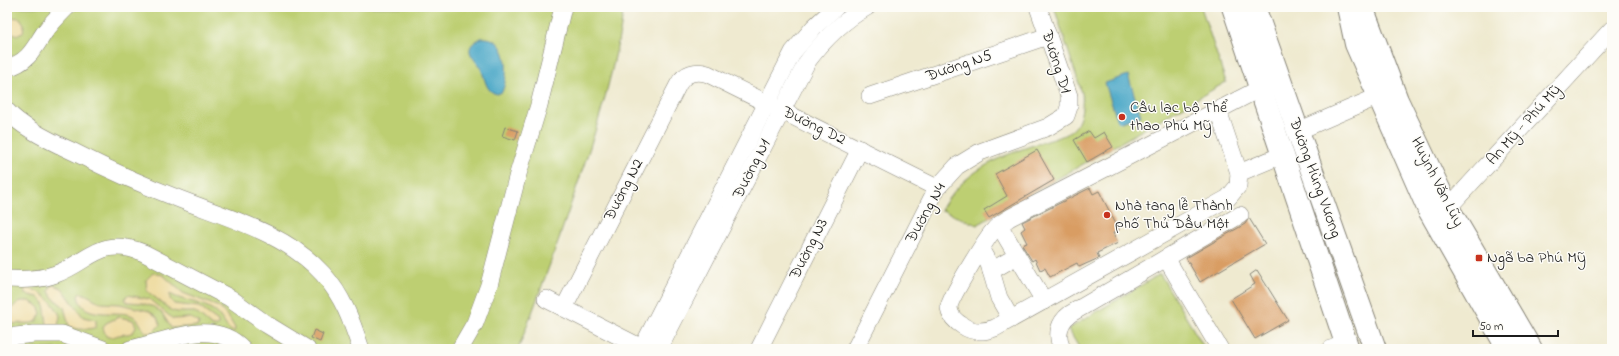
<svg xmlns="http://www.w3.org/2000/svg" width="1619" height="356" viewBox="0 0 1619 356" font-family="'Indie Flower',sans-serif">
<rect width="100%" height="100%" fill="#fdfcf7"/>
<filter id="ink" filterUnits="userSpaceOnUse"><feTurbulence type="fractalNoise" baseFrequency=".025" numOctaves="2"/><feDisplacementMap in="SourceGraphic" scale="8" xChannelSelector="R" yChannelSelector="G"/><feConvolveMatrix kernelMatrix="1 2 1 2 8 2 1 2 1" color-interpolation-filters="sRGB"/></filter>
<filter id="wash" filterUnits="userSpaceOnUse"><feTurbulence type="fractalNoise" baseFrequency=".012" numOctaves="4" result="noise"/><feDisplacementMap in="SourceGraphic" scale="16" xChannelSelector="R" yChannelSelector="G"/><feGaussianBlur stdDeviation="0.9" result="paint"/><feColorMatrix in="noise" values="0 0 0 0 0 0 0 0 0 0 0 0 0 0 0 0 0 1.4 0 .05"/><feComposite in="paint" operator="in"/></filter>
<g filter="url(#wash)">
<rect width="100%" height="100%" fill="#efead0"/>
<g fill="#bdcf72" stroke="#6c7647">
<path d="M7,7H624C616,64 600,119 581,174C562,232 541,290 519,347L521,349H7Z"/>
<path d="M1054,7H1201L1226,82L977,225L941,210C963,172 997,157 1037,144C1049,140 1068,137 1076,126C1082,117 1083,104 1082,93Z"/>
<polygon points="1160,274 1205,349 1080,349 1068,329"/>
</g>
<g fill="#eeda9e" stroke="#857b5d">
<polygon points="7,17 20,18 24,24 23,33 18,35 7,31"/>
<path d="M153,273L163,275L183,293L219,307L229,318L235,328L234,332C225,329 222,315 213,310C200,301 184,302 170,294V299L174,304L199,307L218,321V326H212L195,312H178L172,311L147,291L146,280Z"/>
<path d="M54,285L62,288L83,317L96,320V327C90,330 74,330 69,326L64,307L52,297L49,291L51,286Z"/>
<path d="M26,288C40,289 55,303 60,316L58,326H49L47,324L44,303L38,297L25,294L24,291Z"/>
<path d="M80,293L85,294L101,303L120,304L149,311L157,317L160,325L152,333C139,335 144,317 127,314C111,311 82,319 78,296Z"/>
<polygon points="127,295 149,299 173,319 190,318 199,322 198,326 171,328 162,313 154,307 142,303 127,302 125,299"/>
<path d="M21,301H29L38,306L41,313L37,321C31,325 21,322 14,324L9,321C7,313 14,304 21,301Z"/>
<path d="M119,317L133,320L136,326C134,336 127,333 119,335C114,336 112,339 106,336L103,328L106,323Z"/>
</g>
<g fill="#47a6c6" stroke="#326171">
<path d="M481,38C509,35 510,74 502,92L497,94C485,92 485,77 481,69C474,57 460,49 481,38Z"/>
<polygon points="1128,75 1141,116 1118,123 1105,83"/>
</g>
<g id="blocks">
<g fill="#d99d64">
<polygon points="505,127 518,131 515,140 502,136"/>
<polygon points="1089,131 1094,138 1104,132 1113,147 1087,162 1074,140"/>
<polygon points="1037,150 1054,180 989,218 984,210 1007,196 995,174"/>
<polygon points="1090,188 1093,194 1099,191 1119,230 1113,233 1118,243 1097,253 1099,258 1079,267 1077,263 1050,277 1045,268 1040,270 1035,259 1032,261 1022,245 1027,243 1021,231 1025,228 1022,222"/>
<polygon points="1249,218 1265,244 1200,282 1186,258 1245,224"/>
<polygon points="1257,270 1288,320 1255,339 1231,299 1255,284 1250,275"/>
<polygon points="314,330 323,334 320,342 311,338"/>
</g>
</g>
</g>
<g filter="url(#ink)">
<use href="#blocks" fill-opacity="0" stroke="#868376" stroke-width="1"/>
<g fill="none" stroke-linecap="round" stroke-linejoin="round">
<g stroke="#868376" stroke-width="18">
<g id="minor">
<path d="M7,68C28,62 33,50 44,33C51,23 59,15 67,7"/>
<polyline points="870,96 1048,36"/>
<path d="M1218,110L1239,173L1238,186L1228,198L995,328C984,332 973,333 963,326C956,322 949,315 949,307C950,298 986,238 994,230C999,224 1005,221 1011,217L1259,89"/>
<path d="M7,111C21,127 54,143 74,152C109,170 145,186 182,200C231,219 287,234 323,274C343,296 352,322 361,349"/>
<polyline points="1298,131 1379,96"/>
<polyline points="1239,173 1282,155"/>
<polyline points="1440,215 1448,208 1612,29"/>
<polyline points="999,225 1044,301"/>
<polyline points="981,250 989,264 999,298 1011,319"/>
<polyline points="1166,258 1220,349"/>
<polyline points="991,271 1017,256"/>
<path d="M7,279C24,280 40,280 56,274C91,261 100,235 144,253L230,298L266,324L307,349"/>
<polyline points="546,299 644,349"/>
<path d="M564,308L678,85C684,73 696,70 708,74L937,188"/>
<polyline points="7,337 34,334 62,334 103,349"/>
<polyline points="642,348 793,52 814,27 836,7"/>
<path d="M130,349C166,342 212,316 243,349"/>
<polyline points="460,349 475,323 489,285 518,174 539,105 563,7"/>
<path d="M659,349L807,62C824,39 842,21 867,7"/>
<polyline points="759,349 860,149"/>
<polyline points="855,349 937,188 957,166 980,152 1048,127 1066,116 1069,107 1069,96 1038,7"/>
<path d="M1062,349C1056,335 1058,323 1070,314L1240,215"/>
<polyline points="1331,349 1346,343"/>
</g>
</g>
<g stroke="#868376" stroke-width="24">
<g id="major">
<polyline points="1233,7 1348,349"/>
<polyline points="1254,7 1375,349"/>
<polyline points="1348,7 1356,44 1428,208 1508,349"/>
<polyline points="1362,7 1397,100 1448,208 1531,349"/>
</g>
</g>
<use href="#minor" stroke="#fff" stroke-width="17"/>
<use href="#major" stroke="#fff" stroke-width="22"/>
</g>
</g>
<g fill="#c8321e" stroke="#fdfcf7" stroke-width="1.5">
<circle cx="1122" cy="117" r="4"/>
<circle cx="1107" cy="215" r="4"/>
<rect x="1475" y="254" width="8" height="8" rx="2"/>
</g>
<g text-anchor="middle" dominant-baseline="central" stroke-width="3" stroke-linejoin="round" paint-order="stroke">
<g font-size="16" fill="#1c1c1c" stroke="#fdfcf7">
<text transform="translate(1056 62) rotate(72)">Đường D1</text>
<text transform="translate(959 66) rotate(-19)">Đường N5</text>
<text transform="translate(1524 125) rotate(-48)">An Mỹ - Phú Mỹ</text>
<text transform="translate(814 126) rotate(26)">Đường D2</text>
<text transform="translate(752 169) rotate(-63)">Đường N1</text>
<text transform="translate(1315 178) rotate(70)">Đường Hùng Vương</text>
<text transform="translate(1437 182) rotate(63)">Huỳnh Văn Lũy</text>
<text transform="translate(624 190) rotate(-63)">Đường N2</text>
<text transform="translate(926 213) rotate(-61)">Đường N4</text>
<text transform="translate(809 249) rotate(-63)">Đường N3</text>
</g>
<g font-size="16" fill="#1c1c1c" stroke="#fdfcf7" text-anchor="start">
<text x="1130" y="108">Câu lạc bộ Thể<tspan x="1130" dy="18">thao Phú Mỹ</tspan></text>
<text x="1115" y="206">Nhà tang lễ Thành<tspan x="1115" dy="18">phố Thủ Dầu Một</tspan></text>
<text x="1487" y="258">Ngã ba Phú Mỹ</text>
</g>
</g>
<rect width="1619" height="356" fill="none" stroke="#fdfcf7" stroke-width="24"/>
<path d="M1473 330v6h85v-6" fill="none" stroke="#1c1c1c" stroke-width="2"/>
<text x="1479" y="330" font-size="12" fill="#1c1c1c" stroke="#fdfcf7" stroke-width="3" paint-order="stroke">50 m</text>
</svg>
